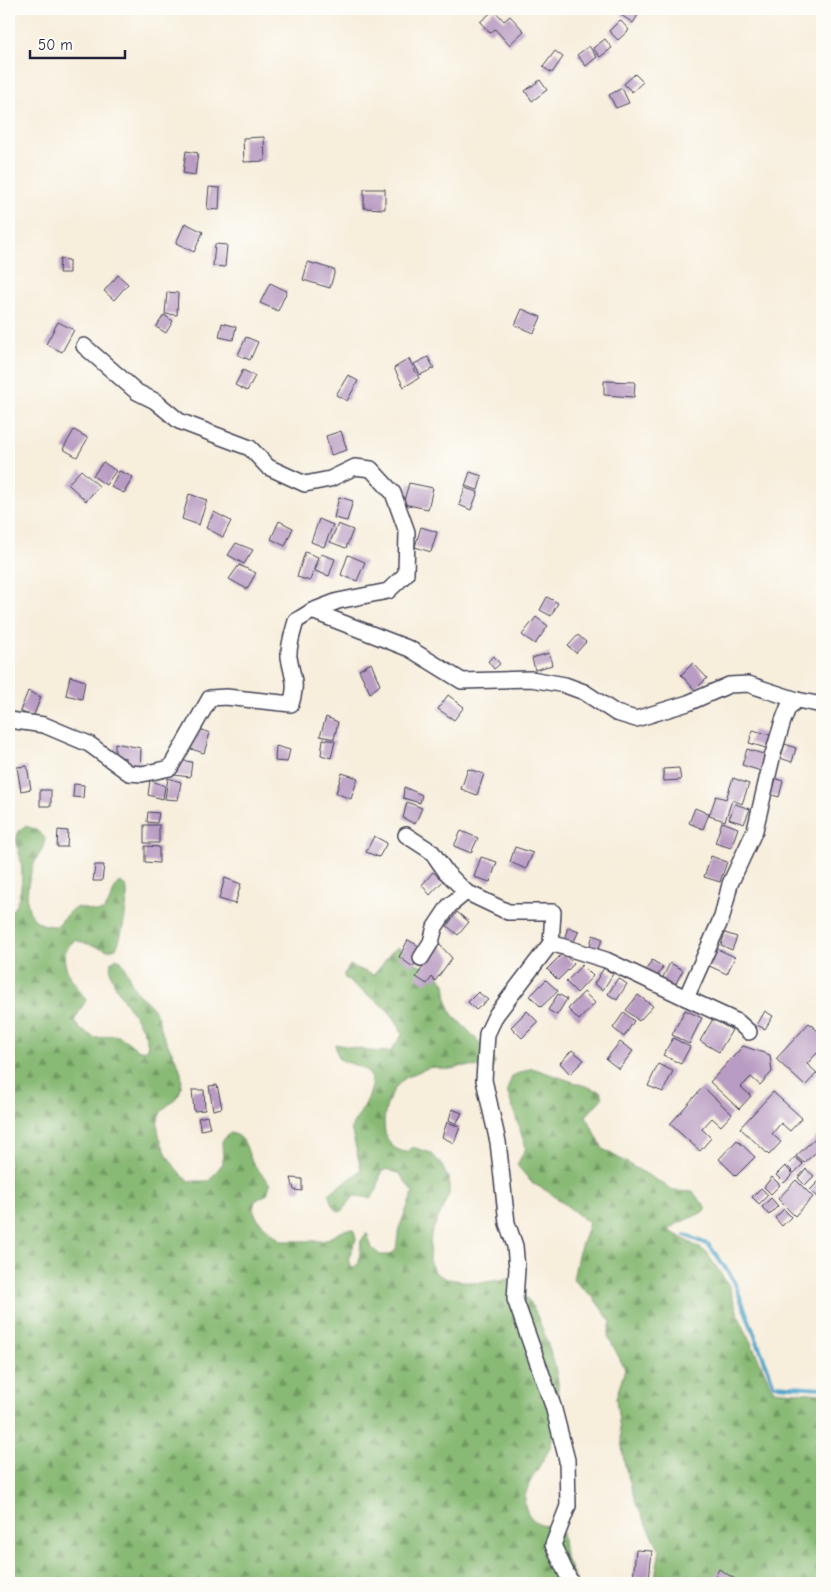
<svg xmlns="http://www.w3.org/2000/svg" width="831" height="1592" viewBox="0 0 831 1592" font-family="'Comic Neue',sans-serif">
<defs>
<pattern id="forest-firs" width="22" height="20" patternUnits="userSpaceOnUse" patternTransform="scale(1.25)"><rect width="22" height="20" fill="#88ba74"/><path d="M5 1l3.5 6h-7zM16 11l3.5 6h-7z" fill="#6f9760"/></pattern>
</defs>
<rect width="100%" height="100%" fill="#fdfcf7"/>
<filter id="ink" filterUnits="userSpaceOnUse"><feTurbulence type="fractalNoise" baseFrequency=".02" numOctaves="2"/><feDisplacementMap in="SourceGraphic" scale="10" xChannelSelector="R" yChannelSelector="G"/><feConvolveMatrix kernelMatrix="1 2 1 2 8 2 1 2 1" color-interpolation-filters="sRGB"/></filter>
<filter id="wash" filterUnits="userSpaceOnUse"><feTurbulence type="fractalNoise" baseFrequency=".0096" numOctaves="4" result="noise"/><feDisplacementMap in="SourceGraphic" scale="20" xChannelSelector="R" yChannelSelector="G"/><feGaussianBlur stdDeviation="1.12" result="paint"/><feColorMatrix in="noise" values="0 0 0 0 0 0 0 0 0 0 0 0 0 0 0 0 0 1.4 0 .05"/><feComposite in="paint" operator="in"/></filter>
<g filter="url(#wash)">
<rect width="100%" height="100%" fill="#f7eedc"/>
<g fill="url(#forest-firs)" stroke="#556e58">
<path d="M25,826L35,829L45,838C44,851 36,857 32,869C24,894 22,928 57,926L68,913L77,907L97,912L103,911L108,905L117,884L120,882L126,886C130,896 122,939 116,948L108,950L75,940C51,959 74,981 86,1000L74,1021L80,1029L95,1038C104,1038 109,1034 118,1036C128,1039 136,1053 146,1050L148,1045C144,1018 105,987 111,962L117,958C128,964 129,984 138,994C143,999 150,1003 154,1010C159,1017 160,1027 163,1035C171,1053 185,1067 181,1088C179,1100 166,1104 160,1114C150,1132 174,1172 189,1181H209L223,1163L222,1141L230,1133C248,1136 245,1150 253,1163C258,1170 264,1177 270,1184L267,1194L255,1201L253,1209L258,1220L281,1241H323L347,1229L354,1230L356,1239L348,1260L353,1268L359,1263L361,1241L367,1233L372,1248L380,1255H390L396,1250L399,1228L413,1193L400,1174L387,1169L381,1172L377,1190L371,1198L354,1196L341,1212C333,1210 330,1201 329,1194C336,1187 358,1175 361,1169L351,1128C358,1114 385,1083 364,1069C356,1064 345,1063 338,1058L335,1044L369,1051L390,1052L402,1035C395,1005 363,996 344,977V974L350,965L373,975C383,967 387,953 398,947L416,963L436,973L445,983L447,1001L452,1014L489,1052L495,1062L492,1068C483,1070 474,1066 465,1066C459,1066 455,1069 450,1069C445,1070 439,1068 435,1067C427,1067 416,1073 409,1076C382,1089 371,1149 407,1152L412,1147L431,1153L441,1164L449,1180V1194L431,1234L429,1260L434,1272L447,1279L478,1283L508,1279C516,1285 526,1296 531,1304C539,1316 560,1374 558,1387C556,1406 556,1428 550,1447C544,1463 519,1489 526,1509C533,1527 548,1524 562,1533L565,1556L577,1583H9V913C22,904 23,877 21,862C20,850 10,835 25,826Z"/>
<path d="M532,1068L600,1091L603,1097L586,1116L603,1149L675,1191L693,1192L707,1209C695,1218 680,1220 668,1230L706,1252L729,1286L739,1317L773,1390L821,1394L822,1396V1583H654L660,1550L636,1504L624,1462L616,1398L625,1369L608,1336L611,1322L593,1297L573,1280L578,1255L589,1223L549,1192L532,1183L517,1165L526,1148L507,1091L512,1076Z"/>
</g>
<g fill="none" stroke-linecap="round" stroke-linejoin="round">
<polyline stroke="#4ea4ca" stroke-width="4" points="685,1235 709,1245 733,1279 774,1385 822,1388"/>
</g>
<g id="blocks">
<g fill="#b99cc3">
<polygon points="625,9 642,9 633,23 621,15"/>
<polygon points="494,10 504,21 510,16 524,31 509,45 495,29 490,33 480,22"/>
<polygon points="620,20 629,30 618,40 609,31"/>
<polygon points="605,39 612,48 600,57 593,48"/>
<polygon points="589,46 597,57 586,66 577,55"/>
<polygon points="555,51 563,57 552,73 543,67"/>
<polygon points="635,74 643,82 632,92 624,84"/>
<polygon points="540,80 547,90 532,101 525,91"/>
<polygon points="622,88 629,103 616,108 609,95"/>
<polygon points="264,137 265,161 244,162 243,138"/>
<polygon points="186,151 198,153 195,175 183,173"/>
<polygon points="209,187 220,188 219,210 207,209"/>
<polygon points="364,189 385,189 385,209 364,208"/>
<polygon points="185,223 203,232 194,252 176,243"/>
<polygon points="215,244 227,245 225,267 213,266"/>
<polygon points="60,259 69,260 69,273 59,273"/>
<polygon points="308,262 335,270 330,288 303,280"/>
<polygon points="118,275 128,284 114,300 104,291"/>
<polygon points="270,283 287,291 278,311 260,303"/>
<polygon points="167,292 178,293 177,315 165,314"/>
<polygon points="522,309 541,317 534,333 515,325"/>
<polygon points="164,315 173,321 166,333 156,327"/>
<polygon points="58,322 74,330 62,352 46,344"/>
<polygon points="222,323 236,327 233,340 219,337"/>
<polygon points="246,337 258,342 250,360 238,355"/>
<polygon points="428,357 434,368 420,375 414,364"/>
<polygon points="409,359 419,378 404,387 394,368"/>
<polygon points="243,370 255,376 247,391 235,385"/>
<polygon points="348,375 358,381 347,401 336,395"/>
<polygon points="604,381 635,382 634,397 604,395"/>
<polygon points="74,430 88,438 77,457 63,449"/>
<polygon points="341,431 347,450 331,455 326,436"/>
<polygon points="103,462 116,471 106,485 93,476"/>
<polygon points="81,470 99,486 86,501 68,484"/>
<polygon points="119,471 133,477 124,493 111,487"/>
<polygon points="470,472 482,476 478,490 465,486"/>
<polygon points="409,483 433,488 428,509 403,504"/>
<polygon points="465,488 478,492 471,510 459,505"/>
<polygon points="189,494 207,500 199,525 182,519"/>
<polygon points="339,497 353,501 347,521 334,518"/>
<polygon points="214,512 231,521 223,537 206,528"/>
<polygon points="319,519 333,525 324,547 311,542"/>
<polygon points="279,521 293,528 285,546 271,539"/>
<polygon points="338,524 353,530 346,548 330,542"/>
<polygon points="421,527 437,532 431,552 415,547"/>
<polygon points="236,543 253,550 244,564 228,555"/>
<polygon points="305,552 318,557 310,581 297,577"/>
<polygon points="321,554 335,559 329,576 315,571"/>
<polygon points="348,555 365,562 357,581 341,575"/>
<polygon points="239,565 256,573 247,589 229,579"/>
<polygon points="547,597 558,603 551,616 540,610"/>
<polygon points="536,617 548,626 535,644 522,635"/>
<polygon points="578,635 586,642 576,653 568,646"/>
<polygon points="549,653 552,665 535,670 532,658"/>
<polygon points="494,656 500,664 494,669 488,661"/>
<polygon points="371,663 380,685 370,693 359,670"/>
<polygon points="693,663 707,678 695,690 681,675"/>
<polygon points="70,676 85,681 82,699 66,695"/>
<polygon points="28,691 41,697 33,717 20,711"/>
<polygon points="448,695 464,707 454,720 438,709"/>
<polygon points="326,717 338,722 334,739 320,736"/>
<polygon points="194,727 210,733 204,753 188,748"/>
<polygon points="753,730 770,735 766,748 749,743"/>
<polygon points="323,739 335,741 331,758 321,755"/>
<polygon points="115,743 141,748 140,772 128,771 126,758 115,756"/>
<polygon points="785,744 796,748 792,762 780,758"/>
<polygon points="276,746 290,750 287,762 275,761"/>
<polygon points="747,749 766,755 761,771 742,765"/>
<polygon points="177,760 192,762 190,777 174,775"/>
<polygon points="27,766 31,789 21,791 17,767"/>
<polygon points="679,768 681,780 664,781 663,769"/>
<polygon points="468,769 484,774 477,795 461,789"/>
<polygon points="342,773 358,778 351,799 336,793"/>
<polygon points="771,777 783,781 779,797 766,793"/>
<polygon points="168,778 181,782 178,800 165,799"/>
<polygon points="733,778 749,784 742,804 732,800 725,821 709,816 716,796 726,799"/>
<polygon points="150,780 165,786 163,799 148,795"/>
<polygon points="74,784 84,785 83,798 73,797"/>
<polygon points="404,787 422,795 420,803 403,798"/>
<rect x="40" y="790" width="11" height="16"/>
<polygon points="407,802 422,808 415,824 403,818"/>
<polygon points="735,804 750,809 744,824 729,819"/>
<polygon points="695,808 709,814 703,829 689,823"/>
<polygon points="148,812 159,813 157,823 147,822"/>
<polygon points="722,822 738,828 731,848 715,843"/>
<rect x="144" y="825" width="15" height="18"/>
<polygon points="58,830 68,831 67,847 57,847"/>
<polygon points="461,831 478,838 471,853 454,846"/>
<polygon points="374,836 387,843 379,857 366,852"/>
<polygon points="145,846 159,847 159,863 145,862"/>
<polygon points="515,847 533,853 526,869 510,862"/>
<polygon points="9,856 13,856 13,872 9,871"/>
<polygon points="711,856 727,862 720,882 704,877"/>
<polygon points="481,857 497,862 490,882 474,877"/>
<polygon points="95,865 104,865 102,881 93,881"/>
<polygon points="433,872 443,881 430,895 422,885"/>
<polygon points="225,878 241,884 235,904 219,899"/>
<polygon points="457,912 469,922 458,935 447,926"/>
<polygon points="568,927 579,931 572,945 564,940"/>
<polygon points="725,933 737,937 732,950 721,945"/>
<polygon points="593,935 603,939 596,953 589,948"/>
<polygon points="408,940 423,948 413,967 399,957"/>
<polygon points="439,944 452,958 435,981 432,977 427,984 416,977"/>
<polygon points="715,948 735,957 727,974 707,965"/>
<polygon points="563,953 574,964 558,980 547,969"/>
<polygon points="652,960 663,967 657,977 646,970"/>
<polygon points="670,963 683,970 673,989 660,983"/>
<polygon points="582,965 593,976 577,993 566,982"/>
<polygon points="604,968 613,974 603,990 594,984"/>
<polygon points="618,978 627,984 617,1000 608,994"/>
<polygon points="546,980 558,991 541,1007 530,996"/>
<polygon points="478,992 488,1000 476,1010 468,1002"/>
<polygon points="584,992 595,1003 579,1020 568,1009"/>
<polygon points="558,994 567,999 557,1015 548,1010"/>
<polygon points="638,995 653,1006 639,1021 626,1010"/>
<polygon points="685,1010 702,1018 689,1044 672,1035"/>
<polygon points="527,1011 538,1022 522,1038 511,1027"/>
<polygon points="765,1011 773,1016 765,1029 757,1025"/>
<polygon points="624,1012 634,1021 624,1037 613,1028"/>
<polygon points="713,1019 732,1030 719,1052 700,1041"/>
<polygon points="809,1023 822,1035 822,1058 817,1053 807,1064 817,1073 805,1086 776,1059"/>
<polygon points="673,1038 690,1047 681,1064 663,1055"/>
<polygon points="620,1042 633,1051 619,1069 606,1059"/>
<polygon points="743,1046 770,1055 772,1072 760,1085 751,1077 741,1087 751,1096 739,1109 710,1082"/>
<polygon points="572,1050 584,1060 570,1074 560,1063"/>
<polygon points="658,1064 673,1071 663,1092 648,1086"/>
<polygon points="217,1085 222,1108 213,1110 209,1086"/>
<polygon points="703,1087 732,1114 721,1126 712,1118 702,1129 711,1138 700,1151 670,1124"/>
<polygon points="192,1090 204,1090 205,1110 194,1111"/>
<polygon points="773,1092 802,1118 790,1131 781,1123 772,1134 781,1142 769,1155 740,1128"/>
<polygon points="452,1109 462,1113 456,1124 449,1120"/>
<polygon points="207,1116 210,1128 201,1130 198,1118"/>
<polygon points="447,1122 460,1127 454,1143 442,1137"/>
<polygon points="822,1132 822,1147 804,1163 796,1156"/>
<polygon points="737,1140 755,1157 736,1176 719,1159"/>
<polygon points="795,1157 803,1164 794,1173 787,1166"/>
<polygon points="785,1166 793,1174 784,1183 776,1175"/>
<polygon points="806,1169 814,1176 805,1185 798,1178"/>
<polygon points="772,1177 780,1185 771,1194 764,1187"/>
<polygon points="291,1178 302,1179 302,1191 294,1190"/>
<polygon points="796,1180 813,1197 795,1216 778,1199"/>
<polygon points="819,1181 822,1184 822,1193 818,1197 810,1190"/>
<polygon points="761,1188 768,1195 759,1204 752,1197"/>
<polygon points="771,1198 778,1206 769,1215 762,1207"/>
<polygon points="784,1209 791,1217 782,1226 775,1218"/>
<polygon points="636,1550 652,1551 649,1579 633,1578"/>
<polygon points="719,1569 735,1579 733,1583 712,1583"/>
</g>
</g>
</g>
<g filter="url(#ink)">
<use href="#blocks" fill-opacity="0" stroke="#424153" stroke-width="1"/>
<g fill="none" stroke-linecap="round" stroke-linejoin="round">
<g stroke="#424153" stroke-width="18">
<g id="street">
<polyline points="84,346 137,392 155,401 179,421 250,448 268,467 305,484 330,479 355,467 371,469 393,493 407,532 406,574 388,591 338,601 312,611 410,649 462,681 531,679 565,685 584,692 616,713 636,719 688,703 729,685 748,684 797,700 822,705"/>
<path d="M9,720L44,725L89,744L129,773L142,774L170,768L210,698L226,697L291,704C298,681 292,678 289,657C288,646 293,632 296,621L312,611"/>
<polyline points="406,835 432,852 446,872 466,892 508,912 553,912 551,943"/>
<polyline points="421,958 431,942 435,927 449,906 466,892"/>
<polyline points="749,1032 738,1022 686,998 722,917 730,884 755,830 773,754 783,721 788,708 797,700"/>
<polyline points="571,1583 553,1545 568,1506 567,1460 553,1406 515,1299 517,1269 515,1246 507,1223 498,1142 484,1080 487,1034 496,1015 551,943 606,960 686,998"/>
</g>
</g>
<use href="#street" stroke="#fff" stroke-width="15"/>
</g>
</g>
<rect width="831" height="1592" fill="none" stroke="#fdfcf7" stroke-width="30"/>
<path d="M30 50v8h95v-8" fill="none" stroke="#22223b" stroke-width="2.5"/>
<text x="38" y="50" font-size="15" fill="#22223b" stroke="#fdfcf7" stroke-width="4" paint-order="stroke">50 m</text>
</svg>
